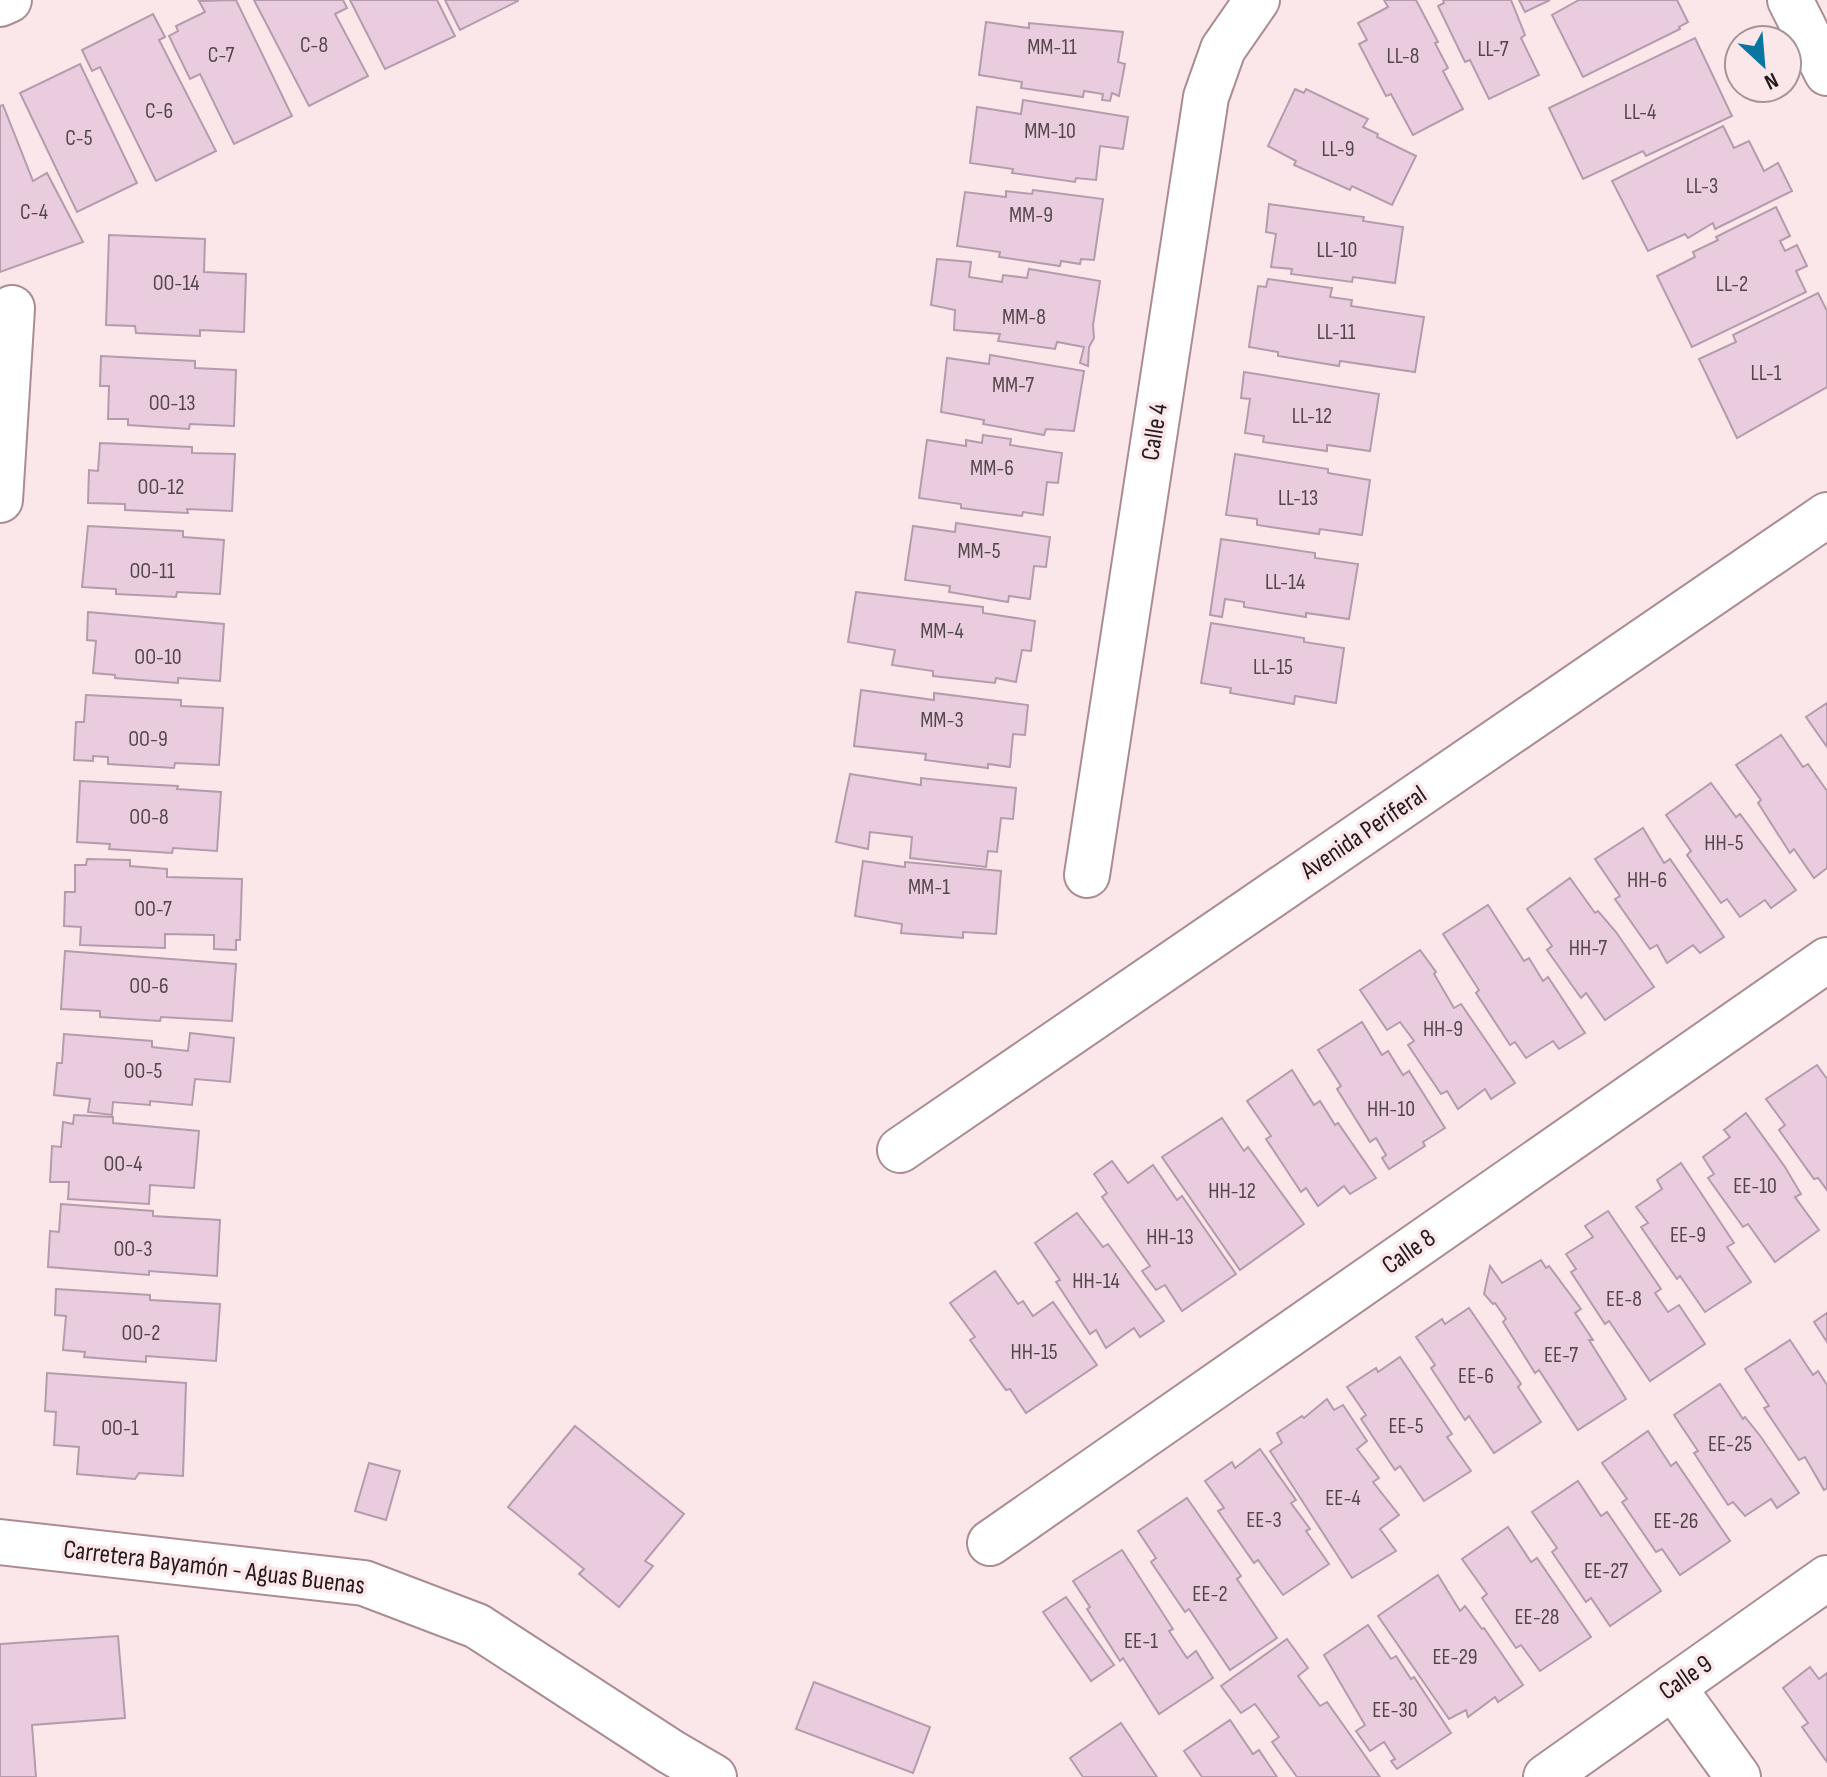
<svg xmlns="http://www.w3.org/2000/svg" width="1827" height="1777" viewBox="0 0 1827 1777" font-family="'Sofia Sans Condensed',sans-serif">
<rect width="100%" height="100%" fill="#fbe7ea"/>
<g fill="#e9cddf" stroke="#b59bac" stroke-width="2">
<polygon points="236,0 292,116 234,144 200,74 190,79 169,36 178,31 176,26 205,12 199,1"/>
<polygon points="254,0 343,0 347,8 335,14 368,76 309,106"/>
<polygon points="350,0 437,0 455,36 385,69"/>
<polygon points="445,0 518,0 518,1 460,30"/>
<polygon points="1384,0 1416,0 1438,42 1435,43 1448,68 1443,71 1463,109 1413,135 1391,94 1386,96 1359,44 1367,40 1358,23 1388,7"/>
<polygon points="1443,0 1511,0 1525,35 1521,38 1539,75 1489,99 1470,60 1465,62 1438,6 1444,3"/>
<polygon points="1519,0 1550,0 1525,12"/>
<polygon points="1579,0 1677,0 1688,22 1679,27 1680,29 1583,77 1552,15"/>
<polygon points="153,14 165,37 159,40 216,151 156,181 100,67 92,71 82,50"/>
<polygon points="986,22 1029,28 1029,23 1123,32 1118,62 1125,64 1119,96 1112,93 1110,101 1102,100 1103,94 1084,91 1083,97 1021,88 1022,82 979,75"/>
<polygon points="1695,38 1732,116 1646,156 1643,151 1583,179 1549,108"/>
<polygon points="80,64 137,183 77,212 20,93"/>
<polygon points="1295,89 1304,93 1306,89 1368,119 1363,127 1378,134 1377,137 1416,156 1392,205 1352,186 1350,190 1294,165 1296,161 1268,146"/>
<polygon points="1023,100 1128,117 1123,149 1100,146 1096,180 1076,178 1075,182 1012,173 1013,169 970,163 977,107 1021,114"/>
<polygon points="3,105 33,181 47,173 83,242 0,272 0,106"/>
<polygon points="1723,126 1734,148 1749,141 1764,171 1778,163 1792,191 1715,229 1713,223 1688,238 1685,234 1648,251 1612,181"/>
<polygon points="1033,190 1103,199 1094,260 1081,259 1080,264 1061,261 1060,266 999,257 1000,252 957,246 965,192 1006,197 1006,191 1032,194"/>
<polygon points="1269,204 1364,217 1363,221 1403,227 1395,283 1353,277 1352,282 1291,274 1292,269 1271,267 1276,234 1266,232"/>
<polygon points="1776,207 1790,236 1780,241 1785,251 1797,245 1807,266 1796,271 1806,292 1692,347 1657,276 1695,257 1693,252 1718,240 1716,237"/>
<polygon points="109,235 205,239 204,272 246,274 244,332 200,330 200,336 136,333 135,326 106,325"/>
<polygon points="937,259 971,262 969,277 1002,282 1003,275 1027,278 1029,269 1100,281 1093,325 1094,338 1089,347 1088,366 1080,363 1084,347 1057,342 1055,349 998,341 1000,334 954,330 955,310 931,305"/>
<polygon points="1268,279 1332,288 1330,297 1352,300 1351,306 1424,317 1415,372 1340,361 1339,366 1278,356 1278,352 1249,347 1258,286 1266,287"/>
<polygon points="1818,293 1827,311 1827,387 1737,438 1699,359 1736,342 1733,335"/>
<polygon points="990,355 1084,371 1074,431 1046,429 1044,435 983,424 984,420 941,412 947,358 989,364"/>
<polygon points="101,356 195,361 195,368 236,370 234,426 190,424 189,429 128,425 128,419 108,419 109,386 100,386"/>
<polygon points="1244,372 1379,394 1370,451 1327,445 1327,451 1263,442 1264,436 1245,433 1250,399 1241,398"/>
<polygon points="983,435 1011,439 1010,445 1062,453 1058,483 1047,482 1043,515 1023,512 1022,516 961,508 961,504 919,498 927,440 966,446 966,440 982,443"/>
<polygon points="100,443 192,447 192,453 235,454 232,511 187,509 188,513 125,510 125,504 88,503 89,470 98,471"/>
<polygon points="1235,454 1328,469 1328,473 1370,480 1362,535 1320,529 1319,534 1257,525 1257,519 1226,515"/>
<polygon points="956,523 1050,537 1046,567 1034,566 1030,599 1009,596 1008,602 949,592 950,586 905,580 913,526 955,532"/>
<polygon points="88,526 183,531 183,537 224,540 220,594 177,592 176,597 116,594 116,589 82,587"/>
<polygon points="1221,539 1315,553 1315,558 1358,564 1349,619 1306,613 1306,617 1244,607 1244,602 1225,599 1222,617 1210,615"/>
<polygon points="856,592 983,607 983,613 1035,621 1031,651 1022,650 1016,682 996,678 995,683 933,676 933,671 892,665 895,650 848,642"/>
<polygon points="88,612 224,624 220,681 178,678 178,683 115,678 115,675 93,673 96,641 87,640"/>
<polygon points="1211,623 1304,638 1304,642 1344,648 1336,703 1295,696 1294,704 1230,693 1231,688 1201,683"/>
<polygon points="861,690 934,700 934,693 1028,705 1025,735 1013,734 1010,767 988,764 988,768 925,760 926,754 854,746"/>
<polygon points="86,695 181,700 181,706 223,708 219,765 175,763 174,768 108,764 108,757 93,756 93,761 74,760 76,722 84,722"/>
<polygon points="1827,703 1827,747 1806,717"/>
<polygon points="1781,735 1803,767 1808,764 1827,791 1827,868 1814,878 1794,849 1790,853 1758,803 1761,800 1736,765"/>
<polygon points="850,774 921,785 921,778 1016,788 1013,819 1001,818 997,852 988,851 986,867 910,858 912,837 870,832 868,849 836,842"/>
<polygon points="80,781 178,786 177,789 221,792 217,851 173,848 172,853 109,849 110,844 77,842"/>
<polygon points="1711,783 1736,817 1740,814 1796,890 1771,908 1765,900 1740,917 1727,899 1721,903 1687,855 1691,851 1666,815"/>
<polygon points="1643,828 1664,863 1670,859 1724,937 1700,953 1693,945 1667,963 1657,945 1650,949 1615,899 1620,896 1595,859"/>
<polygon points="87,859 130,860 130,866 167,869 167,877 242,879 240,940 236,940 236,950 214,949 214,935 165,934 165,948 80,945 81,927 64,926 65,892 75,892 75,865 86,865"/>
<polygon points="863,861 905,867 905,862 1001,871 996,934 963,932 963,938 901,933 902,924 855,916"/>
<polygon points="1570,878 1595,913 1598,911 1616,932 1654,987 1605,1020 1586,993 1581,998 1547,950 1552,946 1527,909"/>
<polygon points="1488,905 1524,961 1529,958 1543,981 1548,977 1585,1033 1559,1049 1553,1041 1526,1058 1515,1042 1510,1045 1476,993 1479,990 1443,934"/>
<polygon points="1420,950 1436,972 1434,974 1454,1008 1461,1004 1515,1083 1491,1099 1485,1089 1458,1109 1447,1091 1441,1094 1408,1045 1414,1041 1400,1022 1387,1030 1360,990"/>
<polygon points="65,951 236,964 232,1021 161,1017 160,1021 100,1017 100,1011 61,1009"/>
<polygon points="1362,1022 1382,1055 1388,1051 1403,1075 1409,1071 1445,1128 1423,1142 1425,1146 1389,1169 1382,1158 1386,1155 1376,1138 1370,1142 1337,1089 1341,1086 1318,1050"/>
<polygon points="190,1033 234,1038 230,1082 195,1079 192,1105 150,1101 150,1105 113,1102 112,1115 88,1112 90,1099 54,1095 57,1063 62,1063 64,1034 152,1041 152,1047 188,1051"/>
<polygon points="1817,1065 1827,1079 1827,1190 1818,1178 1814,1179 1779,1130 1785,1125 1766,1099"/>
<polygon points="1292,1070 1314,1105 1320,1101 1335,1125 1338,1123 1376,1178 1350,1194 1344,1186 1318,1206 1306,1188 1301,1192 1266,1139 1271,1136 1247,1101"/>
<polygon points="1746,1113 1785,1167 1801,1194 1795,1197 1819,1230 1775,1262 1748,1224 1743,1227 1708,1178 1714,1174 1703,1157 1730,1137 1724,1130"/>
<polygon points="74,1115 113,1117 113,1123 199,1131 194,1188 150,1185 149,1204 68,1199 69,1182 50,1182 52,1146 61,1147 63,1122 73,1124"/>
<polygon points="1222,1118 1244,1151 1248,1147 1304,1224 1240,1270 1162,1157"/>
<polygon points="1112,1161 1128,1183 1153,1165 1177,1200 1182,1196 1236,1274 1182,1311 1165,1285 1156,1290 1142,1271 1150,1266 1102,1197 1107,1193 1094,1174"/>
<polygon points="1681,1163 1734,1243 1727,1247 1751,1282 1705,1312 1680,1276 1677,1279 1641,1227 1648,1223 1636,1207 1662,1189 1657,1180"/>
<polygon points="61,1204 153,1211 153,1216 220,1220 217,1276 149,1271 149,1275 48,1267 50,1231 59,1232"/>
<polygon points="1608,1211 1661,1289 1655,1293 1668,1312 1679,1305 1705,1344 1650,1381 1609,1321 1605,1324 1571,1272 1576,1269 1566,1254 1593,1237 1585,1226"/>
<polygon points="1077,1213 1103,1247 1108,1244 1164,1321 1140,1337 1134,1328 1106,1348 1096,1330 1090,1334 1056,1282 1060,1280 1035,1243"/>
<polygon points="1541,1260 1546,1268 1549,1266 1581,1309 1575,1313 1593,1340 1589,1340 1626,1399 1578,1430 1539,1370 1535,1373 1503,1322 1506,1319 1495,1303 1493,1304 1484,1294 1490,1266 1502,1283"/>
<polygon points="995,1271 1018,1304 1023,1301 1033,1316 1053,1302 1097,1365 1026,1413 1010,1389 1006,1390 970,1340 975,1337 950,1303"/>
<polygon points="56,1289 150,1295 150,1300 220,1304 216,1361 146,1356 146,1362 84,1357 85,1352 63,1350 66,1316 55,1315"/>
<polygon points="1469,1308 1521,1384 1518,1387 1541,1422 1494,1453 1469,1416 1465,1420 1431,1368 1435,1365 1416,1337 1442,1319 1445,1324"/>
<polygon points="1827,1313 1827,1342 1814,1322"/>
<polygon points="1790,1340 1813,1375 1818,1371 1827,1385 1827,1488 1824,1490 1805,1457 1799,1460 1764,1408 1769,1406 1745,1369"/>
<polygon points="1400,1357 1452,1434 1447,1437 1471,1471 1424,1501 1400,1466 1395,1470 1361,1419 1366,1415 1347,1387 1376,1368 1378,1372"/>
<polygon points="47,1373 186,1383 183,1476 139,1473 135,1479 77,1474 79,1447 54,1445 56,1412 45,1411"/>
<polygon points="1720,1384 1743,1419 1745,1417 1761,1437 1799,1493 1777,1508 1771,1499 1745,1516 1733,1502 1728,1505 1694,1453 1698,1451 1674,1415"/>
<polygon points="1327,1399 1334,1410 1343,1405 1367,1441 1357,1449 1379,1478 1373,1482 1399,1515 1380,1529 1396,1551 1352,1578 1270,1451 1282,1443 1277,1433 1302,1416 1304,1418"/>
<polygon points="575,1426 684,1514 645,1561 653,1566 619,1607 579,1574 584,1569 508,1507"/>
<polygon points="1648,1431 1671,1466 1676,1462 1730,1541 1680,1575 1662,1549 1656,1552 1622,1502 1627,1499 1602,1463"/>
<polygon points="1260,1449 1296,1500 1291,1503 1310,1529 1306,1531 1329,1564 1283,1595 1258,1560 1254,1563 1218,1511 1224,1508 1205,1481 1232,1462 1235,1468"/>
<polygon points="369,1463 400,1471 386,1520 355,1511"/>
<polygon points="1578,1481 1601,1516 1607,1512 1661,1591 1610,1626 1591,1598 1586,1602 1552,1552 1557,1548 1532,1512"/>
<polygon points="1187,1498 1241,1576 1237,1579 1277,1638 1230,1670 1189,1609 1185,1612 1151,1562 1156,1558 1138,1531"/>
<polygon points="1508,1527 1531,1562 1537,1558 1591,1637 1540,1671 1521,1645 1516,1648 1482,1598 1487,1594 1462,1559"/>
<polygon points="1122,1550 1173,1629 1169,1631 1187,1658 1196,1651 1213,1678 1159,1714 1123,1658 1120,1661 1087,1609 1090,1607 1073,1581"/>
<polygon points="1438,1575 1460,1611 1465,1606 1482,1629 1484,1628 1523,1685 1498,1702 1495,1697 1468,1717 1466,1710 1449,1719 1378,1616"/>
<polygon points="1066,1597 1114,1665 1091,1681 1043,1612"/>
<polygon points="1368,1625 1391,1659 1396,1656 1411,1679 1414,1677 1451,1733 1397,1769 1391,1761 1395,1759 1384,1742 1370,1751 1356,1731 1365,1725 1324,1655"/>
<polygon points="118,1636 125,1718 32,1725 36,1777 0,1777 0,1644"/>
<polygon points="1287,1639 1308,1668 1298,1676 1320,1706 1327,1702 1380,1777 1297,1777 1272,1742 1279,1737 1255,1704 1241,1713 1221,1686"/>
<polygon points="1810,1667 1819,1679 1827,1673 1827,1762 1802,1727 1808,1723 1783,1688"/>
<polygon points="814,1682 930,1727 913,1773 796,1729"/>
<polygon points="1230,1720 1253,1754 1259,1750 1277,1777 1202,1777 1184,1751"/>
<polygon points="1121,1723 1157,1777 1083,1777 1070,1758"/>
</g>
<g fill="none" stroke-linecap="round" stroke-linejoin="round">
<g stroke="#ab8c92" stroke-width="48">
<g id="minor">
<polyline points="1790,0 1827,73"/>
<polyline points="0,4 9,0"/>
<polyline points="0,500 12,308"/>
<polyline points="1087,875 1206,97 1223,49 1257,0"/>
<polyline points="900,1150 1827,515"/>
<polyline points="990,1543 1827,960"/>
<polyline points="1673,1687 1738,1777"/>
<polyline points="1546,1777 1827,1578"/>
</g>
</g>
<g stroke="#ab8c92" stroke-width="48">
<polyline id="tertiary" points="0,1542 364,1583 477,1626 671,1752 714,1777"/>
</g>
<use href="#minor" stroke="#fff" stroke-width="44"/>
<use href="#tertiary" stroke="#fff" stroke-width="44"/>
</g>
<g text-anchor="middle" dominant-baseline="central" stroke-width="7" stroke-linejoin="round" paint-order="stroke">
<g font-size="22" fill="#55464c">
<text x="314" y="45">C-8</text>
<text x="1052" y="47">MM-11</text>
<text x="1493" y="49">LL-7</text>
<text x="221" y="55">C-7</text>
<text x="1403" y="56">LL-8</text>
<text x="159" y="111">C-6</text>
<text x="1640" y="112">LL-4</text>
<text x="1050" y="131">MM-10</text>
<text x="79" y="138">C-5</text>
<text x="1338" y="149">LL-9</text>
<text x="1702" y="186">LL-3</text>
<text x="34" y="212">C-4</text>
<text x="1031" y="215">MM-9</text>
<text x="1337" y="250">LL-10</text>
<text x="176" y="283">OO-14</text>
<text x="1732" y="284">LL-2</text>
<text x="1024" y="317">MM-8</text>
<text x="1336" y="332">LL-11</text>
<text x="1766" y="373">LL-1</text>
<text x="1013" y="385">MM-7</text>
<text x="172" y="403">OO-13</text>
<text x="1312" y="416">LL-12</text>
<text x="992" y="468">MM-6</text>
<text x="161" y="487">OO-12</text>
<text x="1298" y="498">LL-13</text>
<text x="979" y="551">MM-5</text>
<text x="152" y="571">OO-11</text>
<text x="1285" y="582">LL-14</text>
<text x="942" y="631">MM-4</text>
<text x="158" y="657">OO-10</text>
<text x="1273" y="667">LL-15</text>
<text x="942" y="720">MM-3</text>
<text x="148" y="739">OO-9</text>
<text x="149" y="817">OO-8</text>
<text x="1724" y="843">HH-5</text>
<text x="1647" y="880">HH-6</text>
<text x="929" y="887">MM-1</text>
<text x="153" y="909">OO-7</text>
<text x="1588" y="948">HH-7</text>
<text x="149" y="986">OO-6</text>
<text x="1443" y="1029">HH-9</text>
<text x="143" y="1071">OO-5</text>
<text x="1391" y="1109">HH-10</text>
<text x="123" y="1164">OO-4</text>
<text x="1755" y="1186">EE-10</text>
<text x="1232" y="1191">HH-12</text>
<text x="1688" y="1235">EE-9</text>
<text x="1170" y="1237">HH-13</text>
<text x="133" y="1249">OO-3</text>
<text x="1096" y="1281">HH-14</text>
<text x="1624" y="1299">EE-8</text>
<text x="141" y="1333">OO-2</text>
<text x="1034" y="1352">HH-15</text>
<text x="1561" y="1355">EE-7</text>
<text x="1476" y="1376">EE-6</text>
<text x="1406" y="1426">EE-5</text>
<text x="120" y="1428">OO-1</text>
<text x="1730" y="1444">EE-25</text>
<text x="1343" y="1498">EE-4</text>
<text x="1264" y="1520">EE-3</text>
<text x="1676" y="1521">EE-26</text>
<text x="1606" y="1571">EE-27</text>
<text x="1210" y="1594">EE-2</text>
<text x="1537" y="1617">EE-28</text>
<text x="1141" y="1641">EE-1</text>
<text x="1455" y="1657">EE-29</text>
<text x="1395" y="1710">EE-30</text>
</g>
<g font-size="26" fill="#24191b" stroke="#fbe7ea">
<text transform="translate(1155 432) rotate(-81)">Calle 4</text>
<text transform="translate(1364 833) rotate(-34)">Avenida Periferal</text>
<text transform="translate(1409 1252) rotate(-35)">Calle 8</text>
<text transform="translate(214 1568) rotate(7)">Carretera Bayamón - Aguas Buenas</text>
<text transform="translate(1686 1678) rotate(-35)">Calle 9</text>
</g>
</g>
<g transform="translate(1763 64) rotate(154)"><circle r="38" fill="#fbe7ea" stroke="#a59597" stroke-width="2"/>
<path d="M0-6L14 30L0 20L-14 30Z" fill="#0975a0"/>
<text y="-12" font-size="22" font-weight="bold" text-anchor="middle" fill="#24191b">N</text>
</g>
</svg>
